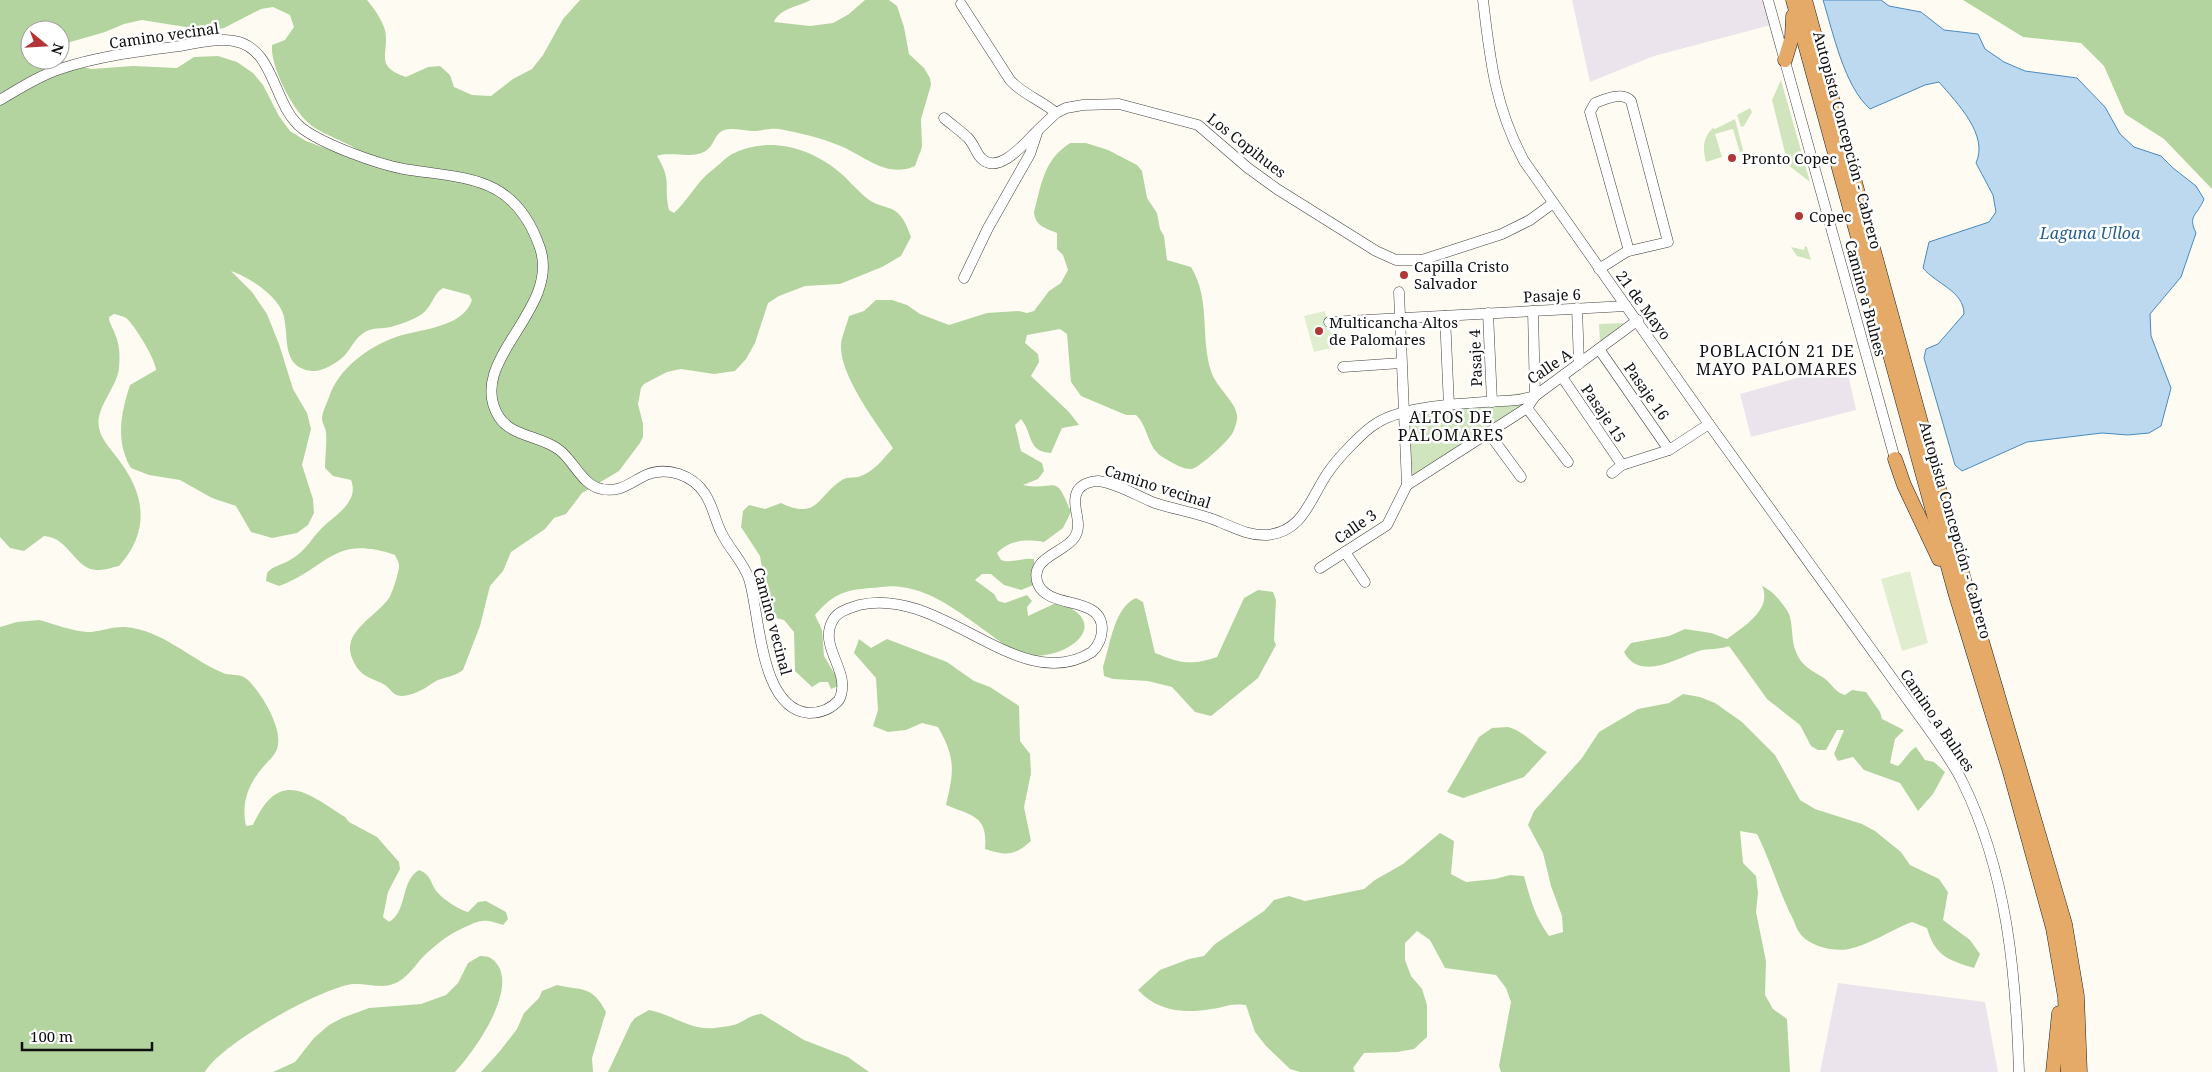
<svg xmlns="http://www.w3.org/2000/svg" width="2212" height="1072" viewBox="0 0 2212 1072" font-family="'Noto Serif',serif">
<rect width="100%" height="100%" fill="#fefcf2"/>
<g fill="#ece4ec">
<polygon points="1572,0 1764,0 1771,25 1654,56 1590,82"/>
<polygon points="1846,364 1856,410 1751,437 1740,394"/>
<polygon points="1838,983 1985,1002 1998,1072 1820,1072"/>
</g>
<g fill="#d0e5be">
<polygon points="1781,80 1810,182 1788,165 1772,100"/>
<polygon points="1750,108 1752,112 1744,126 1741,127 1737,115"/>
<path d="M1735,119L1746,162L1743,163L1733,129L1715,134L1722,157L1706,162C1703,149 1702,138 1713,128L1715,129Z"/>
<polygon points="1805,246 1807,247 1811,260 1797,256 1791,247 1804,250"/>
<polygon points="1624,323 1600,342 1599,324"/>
<polygon points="1538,391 1529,402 1409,481 1407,408"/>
</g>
<g fill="#b4d49f" fill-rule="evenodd">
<path d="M0,0H367C374,8 382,20 385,30C390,54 373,66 406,77L428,67L440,66L450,75L454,87L472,95L491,96L513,79L532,69L543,55L563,19L580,0H811C799,6 779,9 774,22L810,26L833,23L849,14L865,0H889L897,6L904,27L909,54L924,68L930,78L931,85L921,119L922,147L915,166C886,179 864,155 838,145C819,137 799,133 779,129C771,128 764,130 756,131C746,132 732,126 722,131C712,137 715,150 698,154C685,157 668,152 657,156C673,182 663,186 669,210L674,213C688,200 696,183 711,171C718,166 725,158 732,154C767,136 809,147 838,171C847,178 854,187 863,195C885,215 898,197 911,237L901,256L882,267L840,284L805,286L779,296L768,303L755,343L746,359L735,371L714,374L681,369L667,372L644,384L641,388L638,404L643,424V437L640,443L619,471L582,493L566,514L554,518L545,529L511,552L503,571L490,586L480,626L463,670C455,676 447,677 438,680C429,685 424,690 412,694C390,701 394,687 379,682C366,677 357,672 352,658C341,632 377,616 389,598C392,594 400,569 399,565C399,562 396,558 395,555C332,534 329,568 279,586L266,581L267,573C274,565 282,565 290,560C306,552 313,535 326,524C339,513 359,500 351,480L333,476L325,468C325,456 327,444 326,433C326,428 322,423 322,419C322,412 327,403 329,397C339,368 368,347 396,337C419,329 463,328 472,300L469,295L443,288C433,294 432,307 422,314C413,320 401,324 391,327C382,329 373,327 365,332C355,338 352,347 345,355C339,362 322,372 312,371C277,367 292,330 281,309C272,292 248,277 231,271L252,292L267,314L279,344L293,389L307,413L311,429L302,465L313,499L314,513L308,525L297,533L272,538L251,532L236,506L212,498L180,480L149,475L131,468C115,441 121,413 130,385L156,370C156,360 134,324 126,318C123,316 118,315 114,314L109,317C109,324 113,327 115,334C120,345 120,356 119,368C117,388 95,407 99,428C102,442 113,451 121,463C146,497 149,533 119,566C113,567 106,570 99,570C74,571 71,538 44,536L24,551L10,548L0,537ZM273,7L290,15L294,27L285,40L272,45C270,67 294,113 312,126C333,141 360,143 375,167L306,141L290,131L279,116L263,85L253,73L237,62L218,56L194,57L177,68L133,66L91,69L58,60H30V30H60V45L105,32L124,24L142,20L210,31L224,28L261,9Z"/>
<polygon points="1963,0 2212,0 2212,189 2164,139 2125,114 2104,66 2081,43 2023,37"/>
<path d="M1070,143H1086L1108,150L1137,165L1142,171L1147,198L1157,213L1160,229L1164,236L1167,260L1191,267C1211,300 1200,336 1211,371C1215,386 1237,403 1237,416C1238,420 1234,431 1232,434C1227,442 1200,467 1192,469C1183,470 1169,461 1161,456C1147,446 1148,426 1136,415H1126L1081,396L1071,382L1067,334L1060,329L1027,335L1025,343L1038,354L1039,362L1031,376L1069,412L1079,425L1062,428L1051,453C1027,452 1033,433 1021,419L1015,425L1021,451L1042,463L1044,471L1038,479L1023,485C1057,492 1054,470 1071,512L1063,528L1044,542C1026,539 1010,540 997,553L1001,560C1013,564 1021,557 1034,559L1036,584L1021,590L1004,585L991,574H982L975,580L994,594L998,601L1005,603L1027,595L1032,601L1027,607L1028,616L1058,602C1114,623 1070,658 1031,656C1017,655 1002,643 991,635C964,616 935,591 901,587C891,585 880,588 870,588C844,590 832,595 815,615L822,630L824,656L837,678L838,686L831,689L828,682H820L812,687L795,671L794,632L784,620L776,618L768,605L760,556L741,527L743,511L749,505L765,509L781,503C818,521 818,495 842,480C846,477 853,478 858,477C873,473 883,459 893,448C877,424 840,376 841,346C841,337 847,325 849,316L864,311L876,300H892L907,305L920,314L949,325L987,313L1019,311L1027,313L1034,311L1049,291L1061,283L1068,270L1063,255L1057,249V233C1045,228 1035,226 1034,212C1042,183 1043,161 1070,143Z"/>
<path d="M1762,586C1772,590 1784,604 1789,614C1793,623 1791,641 1796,652C1801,666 1813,671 1824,678C1832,684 1835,692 1845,695L1852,690L1866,692L1880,712L1882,719L1904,730L1895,739L1890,763L1898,766C1905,760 1908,752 1916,747L1925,760L1934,762L1945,772L1933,794L1918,811L1900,783L1864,770L1853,757L1838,761L1834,754L1844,730H1837L1826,750H1818L1811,746L1800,725L1767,699L1729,646C1719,650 1709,648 1699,651C1677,658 1640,682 1624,652L1631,643L1669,636L1685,629L1711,633L1727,639C1743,627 1773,609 1762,586Z"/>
<path d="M1258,590L1273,592L1276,600L1274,640L1276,645L1258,678L1211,716L1195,712L1172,687L1148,681L1113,679L1104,676L1103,667C1110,646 1114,607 1136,598L1143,602L1155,653C1180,663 1190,666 1217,657L1244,598Z"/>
<path d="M39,620C54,624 72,631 87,632C100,632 113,626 125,627C162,630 189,658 221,672C230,677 239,672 248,680C262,694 281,725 278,745C276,755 270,759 264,766C248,784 241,803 246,826L253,825C279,768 306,792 345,817L349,822L377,837L399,862L400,869L388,892L383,917L389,922C408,911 400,881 419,870C432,875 430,884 438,893C444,900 460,910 468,912L478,902L486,901L506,912L508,919L503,925C482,918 481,920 461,929C446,936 434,946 422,958C414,967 408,976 398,982C384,990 368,983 353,984C320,988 221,1044 205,1072H0V627L17,622Z"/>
<path d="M859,639L871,648L887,639L947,662L974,681L990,687L1019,706L1020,741L1030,754L1031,773L1024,807L1031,841C1014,856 1007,856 985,849C988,816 973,816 946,805C954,771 956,759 938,727L922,723L906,730L888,732L873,726L878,710L876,678L854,653Z"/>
<path d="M1683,694L1700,697L1715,703L1742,722L1775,755L1800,800L1815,809L1862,824L1875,831L1901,852L1910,865L1939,879L1948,892L1943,920L1970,940L1980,954L1974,968C1948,960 1935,956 1927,928L1912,922C1890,930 1872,944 1849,949C1834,952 1813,947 1802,936C1798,932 1795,924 1793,919C1779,892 1771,862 1757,834L1740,831L1743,863L1756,876L1758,893L1756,912L1766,961L1765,995L1773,1009L1787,1019L1790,1072H1501L1499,1066L1511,1002L1506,988L1496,975L1445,968L1430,940L1417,931L1405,943V960L1411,976L1422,989L1427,1005V1037L1414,1049L1397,1052L1364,1053L1353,1068L1355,1072H1300L1290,1069L1266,1046L1255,1032L1246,1005C1228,1003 1227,1007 1211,1009C1184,1014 1157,1011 1138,990L1160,970L1189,959L1204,956L1215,944L1264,911L1274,900L1289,896L1305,901L1364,889L1375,880L1403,864L1440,833L1454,841L1451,874L1466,882L1495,879L1510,875L1524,876C1530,898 1535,917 1549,936L1563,932L1562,916L1551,886L1543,853L1528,825L1534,811L1582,758L1599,732L1638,709L1669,703Z"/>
<path d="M1508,727C1527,733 1530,742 1547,752L1524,777L1463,798L1447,792L1479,737L1492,728Z"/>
<path d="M480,956C490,956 494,959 499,967C514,995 474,1052 455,1072H273L295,1062L314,1038L329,1025L342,1018L369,1008L421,1004L446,995L458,983L468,963Z"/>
<path d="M557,985C583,991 592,985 606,1012L592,1058L593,1072H481L500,1051L517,1029L524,1013L539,998L542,991Z"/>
<path d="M649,1010C671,1014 691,1031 715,1028C722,1027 731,1026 737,1024C746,1020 752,1014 762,1014L804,1040L848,1057L869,1072H608L631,1023L635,1018Z"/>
</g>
<g fill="#e1edcf">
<polygon points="1325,311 1335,347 1314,352 1304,316"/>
<polygon points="1910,571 1928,643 1902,651 1881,579"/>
</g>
<path fill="#bcd9f0" stroke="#4a8abf" d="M1823,0H1881L1889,6L1921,12L1944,30L1978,34L1985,49L2004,62L2025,71L2077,78L2105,107L2120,134L2134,147L2161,156L2173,168L2196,186L2204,199C2198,215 2187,215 2196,233L2181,277L2150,314L2151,336L2171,388L2161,426L2149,433L2128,435L2102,433L2027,442L1962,471L1955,465L1924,358L1926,349L1938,344L1964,314C1964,291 1936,284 1923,268L1929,242L1989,222L1996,212L1993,195L1976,163C1989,135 1957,103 1939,82L1925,85L1870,109C1844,86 1833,32 1823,0Z"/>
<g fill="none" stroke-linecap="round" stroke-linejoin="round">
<g stroke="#424242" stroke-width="11">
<g id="minor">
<path d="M1483,0C1490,60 1495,107 1524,161L1709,424L1933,735C1943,750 1955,766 1963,783C2007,873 2016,973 2019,1072"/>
<polyline points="1768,0 1895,459"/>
<path d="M961,4L1010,80C1022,94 1041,100 1056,113"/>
<path d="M0,100C19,89 38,76 60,69C98,56 141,51 180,46C197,43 217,38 234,41C276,48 272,106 303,129C325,145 377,164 404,169C467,179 515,175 540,248C561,311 464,361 499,417C511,436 540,436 558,449C574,460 582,486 602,489C620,493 631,482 646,475C667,466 693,475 705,494C713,506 715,520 721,532C729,549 743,561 749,579C760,613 759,709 809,713C821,713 831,709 839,700C853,672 817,647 833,620C838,611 850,608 859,605C943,585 1019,698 1092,652C1098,646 1102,638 1102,629C1102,595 1049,610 1038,584C1028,558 1064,553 1074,538C1085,523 1069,506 1078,490C1082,484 1091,481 1098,481C1117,483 1137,496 1155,503C1176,510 1199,513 1220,522C1235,528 1249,536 1267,535C1303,532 1310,499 1327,474C1336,460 1363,431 1377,423C1408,403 1480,403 1518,400L1535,396L1638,320"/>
<path d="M944,118C952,125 961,131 968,138C974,144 976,153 981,158C998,176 1025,143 1036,132"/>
<path d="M1599,269L1626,252L1629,251L1668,242L1631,101C1623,91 1605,99 1595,103L1590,112L1629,251"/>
<polyline points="964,278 988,228 1030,154 1038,130 1056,113 1066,108 1083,105 1119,104 1198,125 1248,168 1277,189 1376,251 1396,260 1422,260 1502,234 1530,220 1552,204"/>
<polyline points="1577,308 1579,364"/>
<polyline points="1533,311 1535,396"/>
<polyline points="1488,313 1492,402"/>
<polyline points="1445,316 1449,406"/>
<polyline points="1329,322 1626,306"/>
<polyline points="1599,349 1669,450"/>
<polyline points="1343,367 1401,363"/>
<polyline points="1562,377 1622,465"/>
<polyline points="1527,408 1568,462"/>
<polyline points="1488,432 1521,477"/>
<polyline points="1612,473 1622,465 1669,450 1709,424"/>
<polyline points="1407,485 1527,408 1535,396"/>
<polyline points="1345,552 1365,582"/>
<polyline points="1320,568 1387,525 1407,485 1399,292"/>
</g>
</g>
<g stroke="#202020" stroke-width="15">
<g id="highway">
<polyline points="1793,0 1955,592 2010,772 2053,928 2065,997 2068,1072"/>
<polyline points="1805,0 1966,587 2065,924 2077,996 2080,1072"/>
<polyline points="1785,60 1792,37 1793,16"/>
<polyline points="1895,459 1904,485 1939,559"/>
<polyline points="2053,1072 2059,1013"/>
</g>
</g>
<use href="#minor" stroke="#fff" stroke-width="10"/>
<use href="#highway" stroke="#e5a968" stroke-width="14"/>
</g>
<g fill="#b13635" stroke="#fff" stroke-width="2">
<circle cx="1732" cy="158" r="5"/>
<circle cx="1799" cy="216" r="5"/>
<circle cx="1404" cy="275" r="5"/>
<circle cx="1319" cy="331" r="5"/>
</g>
<g text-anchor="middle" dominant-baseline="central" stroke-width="5" stroke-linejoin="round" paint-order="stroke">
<g font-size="15" fill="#0f0f0f" stroke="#fff">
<text transform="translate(164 35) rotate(-8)">Camino vecinal</text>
<text transform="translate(1848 140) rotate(75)">Autopista Concepción - Cabrero</text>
<text transform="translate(1247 145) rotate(38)">Los Copihues</text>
<text transform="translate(1552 295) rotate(-3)">Pasaje 6</text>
<text transform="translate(1866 298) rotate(75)">Camino a Bulnes</text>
<text transform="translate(1644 305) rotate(54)">21 de Mayo</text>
<text transform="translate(1475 358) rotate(-92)">Pasaje 4</text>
<text transform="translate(1549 366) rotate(-34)">Calle A</text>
<text transform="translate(1647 391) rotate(55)">Pasaje 16</text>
<text transform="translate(1604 413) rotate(56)">Pasaje 15</text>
<text transform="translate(1158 486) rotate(18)">Camino vecinal</text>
<text transform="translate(1355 526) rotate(-35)">Calle 3</text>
<text transform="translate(1956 530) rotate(74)">Autopista Concepción - Cabrero</text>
<text transform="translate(773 621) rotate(75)">Camino vecinal</text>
<text transform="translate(1938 720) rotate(56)">Camino a Bulnes</text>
</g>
<g font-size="15" fill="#0f0f0f" stroke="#fff" text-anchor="start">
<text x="1742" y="158">Pronto Copec</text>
<text x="1809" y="216">Copec</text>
<text x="1414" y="266">Capilla Cristo<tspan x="1414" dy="17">Salvador</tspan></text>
<text x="1329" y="322">Multicancha Altos<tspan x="1329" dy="17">de Palomares</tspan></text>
</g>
<g font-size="16" font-style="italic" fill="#255d94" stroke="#fff">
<text x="2090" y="233">Laguna Ulloa</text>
</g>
<g font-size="16" letter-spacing="1" fill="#0f0f0f" stroke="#fff">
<text x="1777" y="351">POBLACIÓN 21 DE<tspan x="1777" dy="18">MAYO PALOMARES</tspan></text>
<text x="1451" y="417">ALTOS DE<tspan x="1451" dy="18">PALOMARES</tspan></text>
</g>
</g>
<g transform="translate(45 45) rotate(108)"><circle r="24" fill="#ffffff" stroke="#9f9f9f"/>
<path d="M0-4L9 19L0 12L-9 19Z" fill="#b13635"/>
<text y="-8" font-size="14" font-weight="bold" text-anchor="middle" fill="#0f0f0f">N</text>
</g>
<path d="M22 1042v8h130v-8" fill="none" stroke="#0f0f0f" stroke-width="2.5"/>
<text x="30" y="1042" font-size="15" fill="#0f0f0f" stroke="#ffffff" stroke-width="4" paint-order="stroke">100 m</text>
</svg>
